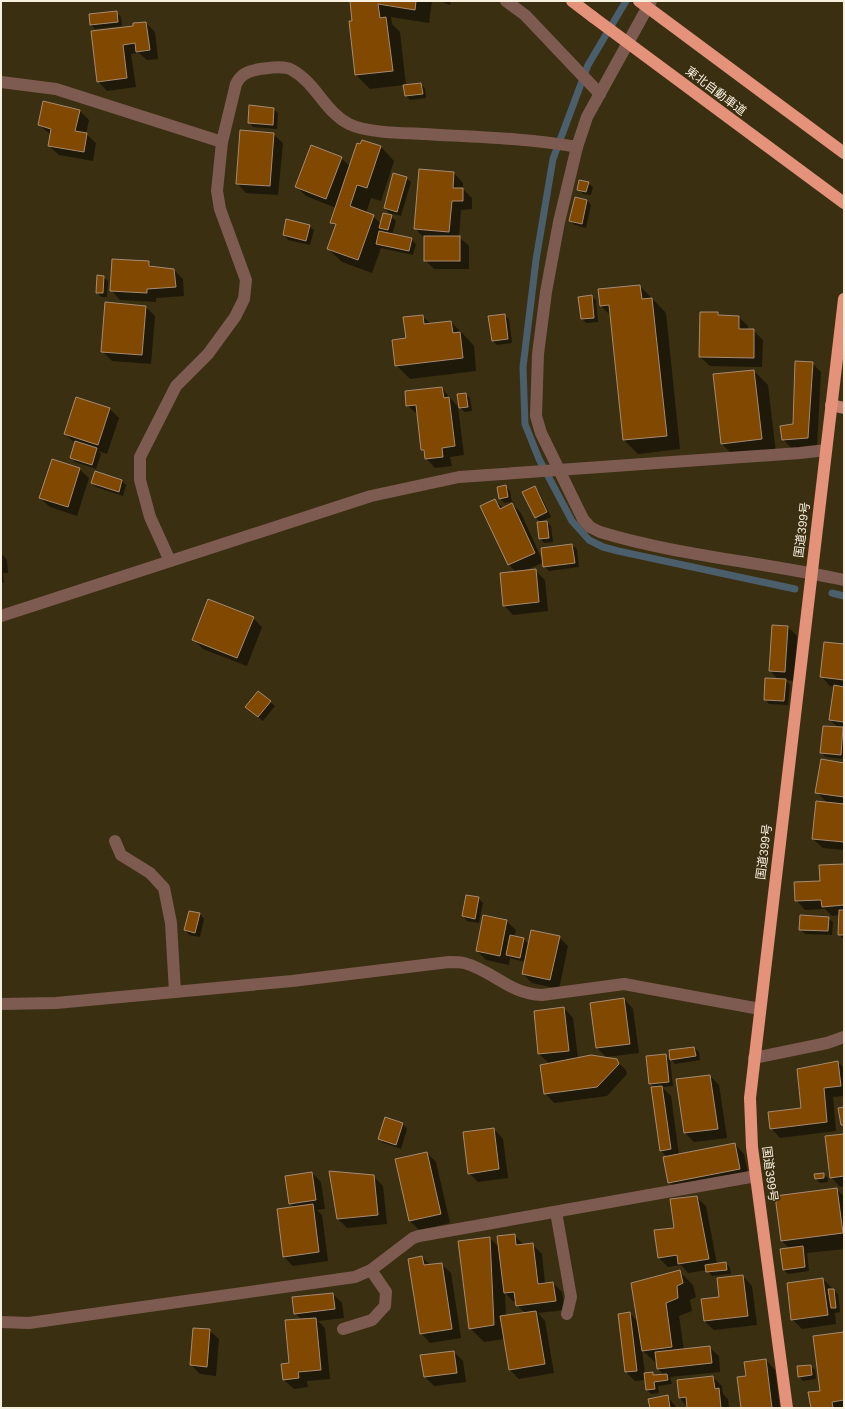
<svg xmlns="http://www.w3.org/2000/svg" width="845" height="1409" viewBox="0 0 845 1409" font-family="Arial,'Noto Sans JP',sans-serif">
<rect width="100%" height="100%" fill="#3b2f12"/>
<g fill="#0007" fill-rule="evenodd">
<polygon points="351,1 432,1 429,23 391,17 392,24 400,32 406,86 421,84 425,89 426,98 410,100 406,96 404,85 370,89 356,75 350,22 353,22"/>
<polygon points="440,1 451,1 450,5"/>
<polygon points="116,12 121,17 122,26 95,29 91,25"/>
<polygon points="146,23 155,32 158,59 147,60 139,53 131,54 136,87 107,91 98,81 134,27"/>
<polygon points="274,109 278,113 277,129 253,127 249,122"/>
<polygon points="80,111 89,120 86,134 96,143 93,161 59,155 49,146 51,135 39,125"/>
<polygon points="273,134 283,143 278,195 246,193 237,183"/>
<polygon points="363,141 381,147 394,161 381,201 371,198 366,213 373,216 381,224 391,216 396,221 392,235 411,239 416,244 413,255 381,248 372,273 342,262 328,249 336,227 331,222 336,208 306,196 297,187 341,158 350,166"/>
<polygon points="420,170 454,173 463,183 463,189 472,198 472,209 461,210 459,237 469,246 469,269 434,269 425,260 424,238 415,228"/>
<polygon points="406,178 411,182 401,216 389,213 385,208"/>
<polygon points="588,183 593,187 591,195 583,194 579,189"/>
<polygon points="587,200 591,205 586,228 575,225 570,221"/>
<polygon points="309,226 314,230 310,245 288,240 284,235"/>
<polygon points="148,262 154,268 174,270 183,279 184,296 156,298 156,302 120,300 111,290"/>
<polygon points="103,277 108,281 107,297 101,297 97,292"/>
<polygon points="640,286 666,313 680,449 638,454 624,440 611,316 601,306"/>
<polygon points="591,296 596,300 598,322 586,323 582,319"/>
<polygon points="146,307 155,316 151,364 112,361 102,351"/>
<polygon points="701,313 718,313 721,316 739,317 748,326 748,330 753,330 763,340 762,367 710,366 700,357"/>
<polygon points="504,315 509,319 512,343 497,345 493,341"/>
<polygon points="422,316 431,324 451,322 465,336 474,346 476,371 410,379 396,365 407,339"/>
<polygon points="812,363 821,372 817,447 792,449 783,439 794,424"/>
<polygon points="754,371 768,385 776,453 736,458 722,444"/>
<polygon points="442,388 458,407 464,455 450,457 452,466 435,468 426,458 425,453 422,450 418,415 407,405"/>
<polygon points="466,394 470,398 472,411 465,412 460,408"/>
<polygon points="110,409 119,418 107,454 98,451 101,454 96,469 75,462 71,458 75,443 65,434"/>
<polygon points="79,469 89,478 77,516 50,507 40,498"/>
<polygon points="95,472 122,481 126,485 123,496 96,487 92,483"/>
<polygon points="506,487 510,491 512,502 504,503 500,498"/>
<polygon points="535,487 539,492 551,517 540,522 536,518 523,493"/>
<polygon points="495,500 503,508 512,504 521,513 543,562 572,545 577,549 579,567 549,571 544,566 544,562 524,571 535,570 545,580 548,611 513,615 504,605 516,572 509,565 482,507"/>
<polygon points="547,522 551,526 553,542 544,543 540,539"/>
<polygon points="1,553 7,560 8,573 3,573 4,583 1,583"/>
<polygon points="253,618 262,627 247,666 203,649 193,639"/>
<polygon points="788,627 797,636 794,681 785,680 790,685 788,705 769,704 765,699 779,680 770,671"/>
<polygon points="844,645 844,759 826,757 821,753 839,728 830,720 835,686 830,686 821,676"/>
<polygon points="258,692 275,706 263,721 251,711"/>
<polygon points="844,764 844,850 823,848 813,839 827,803 817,792"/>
<polygon points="844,865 844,940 839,934 840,915 832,916 825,909 805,910 796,900"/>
<polygon points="478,898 483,903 479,923 467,921 463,916"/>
<polygon points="189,912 200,914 204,919 200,937 189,935 185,930"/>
<polygon points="828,918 833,922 832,935 805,934 800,929"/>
<polygon points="506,921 516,930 514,937 524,939 529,945 559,937 568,946 559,989 532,983 523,974 525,962 510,958 509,965 486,960 477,951"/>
<polygon points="624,999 633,1009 639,1053 606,1057 597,1048"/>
<polygon points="564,1008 573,1018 578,1058 616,1060 626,1070 627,1074 607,1096 554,1103 545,1093 550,1064 539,1054"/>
<polygon points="694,1048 699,1052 700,1060 675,1064 671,1059"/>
<polygon points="665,1055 670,1060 673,1086 662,1087 671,1096 679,1155 735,1144 744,1154 749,1178 679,1191 669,1182 667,1157 660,1150 655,1088 650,1083"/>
<polygon points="838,1062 844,1068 844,1096 833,1097 836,1131 780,1138 771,1128 802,1109 819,1064"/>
<polygon points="710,1076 719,1085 727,1138 694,1142 685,1133 677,1080"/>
<polygon points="386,1119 403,1124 407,1129 401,1149 384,1143 379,1139"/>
<polygon points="494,1129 503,1139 508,1178 478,1182 469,1173"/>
<polygon points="844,1135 844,1186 840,1187 831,1177"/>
<polygon points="427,1153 436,1162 450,1223 419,1230 410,1221"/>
<polygon points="312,1173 321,1182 325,1209 317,1210 322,1215 328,1261 293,1266 284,1257 295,1208 290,1203"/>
<polygon points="823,1174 828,1178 828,1182 820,1183 816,1179 815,1175"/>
<polygon points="373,1176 383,1186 387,1224 347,1228 338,1219"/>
<polygon points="837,1190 844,1196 844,1249 807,1253 809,1271 788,1274 784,1270 789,1248 782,1241 777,1197"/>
<polygon points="696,1197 706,1206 717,1264 726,1263 730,1268 731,1274 712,1276 707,1270 688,1273 681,1265 668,1267 659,1258 675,1228"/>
<path d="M514,1235L524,1245L532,1244L542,1254L545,1284L553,1283L562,1292L565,1310L538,1313L545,1321L554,1373L519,1379L510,1370L505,1339L484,1342L470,1328L490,1238L499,1247ZM505,1293L514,1302L516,1301L517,1305L525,1313L506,1316Z"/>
<polygon points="422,1257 430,1265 441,1264 451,1273 461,1338 430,1343 421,1333"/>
<path d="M679,1271L693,1285L696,1297L690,1300L692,1311L679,1316L684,1350L709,1347L719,1356L720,1372L670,1377L672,1384L658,1386L659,1393L651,1394L647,1390L646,1380L635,1381L626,1372L630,1313L638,1322ZM642,1350L657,1364L658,1369L664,1375L656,1376L653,1373L645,1374Z"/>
<polygon points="743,1276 752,1286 757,1325 714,1330 704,1321 720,1298"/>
<polygon points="823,1279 838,1294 840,1312 835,1313 836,1324 802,1329 792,1319"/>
<polygon points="333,1294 342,1303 344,1318 318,1321 325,1328 330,1379 307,1381 308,1387 294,1389 284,1380 283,1365 290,1364 302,1320 295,1313"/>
<polygon points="194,1329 209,1330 219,1339 216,1376 200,1374 191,1365"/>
<polygon points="844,1334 844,1408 812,1408 821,1391"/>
<polygon points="454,1352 463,1361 466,1382 434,1386 425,1377 422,1356"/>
<polygon points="766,1360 775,1370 780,1408 742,1408 747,1377"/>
<polygon points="810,1366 815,1370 816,1379 803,1381 799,1376"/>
<polygon points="713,1377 722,1386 723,1394 728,1399 729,1408 688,1408 679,1397"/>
<polygon points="667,1396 677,1408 651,1408"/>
</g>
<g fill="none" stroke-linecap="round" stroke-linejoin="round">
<g stroke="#4a5e6c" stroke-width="7">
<polyline points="626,1 588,65 553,159 536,260 523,367 525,424 539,459 572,521 589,540 603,547 618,551 795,589"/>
<polyline points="832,593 844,596"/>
</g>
</g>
<g fill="#804800" stroke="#a68b73">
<polygon points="350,1 416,1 415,10 378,4 380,18 386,17 393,71 355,75 349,21 352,21"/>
<polygon points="117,11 118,22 90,25 89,14"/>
<polygon points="146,22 150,50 136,52 135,43 123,45 127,78 97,82 91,31 133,26 133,23"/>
<polygon points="421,83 423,94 405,96 403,85"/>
<polygon points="43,101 80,110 75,131 87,133 84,152 48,146 51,129 38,125"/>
<polygon points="249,105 274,108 273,125 248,123"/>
<polygon points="240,130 274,133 270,186 236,184"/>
<polygon points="362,140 381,146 367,188 357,185 350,206 374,215 358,260 327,249 336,224 330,223 357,143 360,144"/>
<polygon points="311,145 342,157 326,199 295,187"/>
<polygon points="419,169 454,172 453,188 463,188 463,201 452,201 449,232 414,229"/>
<polygon points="393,173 407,177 397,212 384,208"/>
<polygon points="579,180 589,182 586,192 577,190"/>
<polygon points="575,197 587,200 582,224 569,221"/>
<polygon points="383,213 392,215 388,230 379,228"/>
<polygon points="286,219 310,225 306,241 283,235"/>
<polygon points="379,231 412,238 409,251 376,244"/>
<rect x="424" y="236" width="36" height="25"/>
<polygon points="112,259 149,261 149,266 174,269 176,287 147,289 147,293 110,291"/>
<polygon points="97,275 104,276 103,293 96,293"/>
<polygon points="640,285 642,299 652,298 667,436 623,440 609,305 600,306 598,289"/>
<polygon points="592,295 594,318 581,319 578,297"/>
<polygon points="105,302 146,306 142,355 101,352"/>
<polygon points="700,312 718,312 718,315 739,316 739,329 754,329 754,358 699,357"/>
<polygon points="505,314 508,339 492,341 488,316"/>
<polygon points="423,315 424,324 451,321 453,333 460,332 463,358 395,366 392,340 406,338 403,317"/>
<polygon points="795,361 813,362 808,438 782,440 780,426 793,424"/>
<polygon points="754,370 762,439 721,444 713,374"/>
<polygon points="442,387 444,398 449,397 455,446 442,448 443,457 425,459 424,450 421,450 416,405 406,406 405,391"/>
<polygon points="466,393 468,407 459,408 457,394"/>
<polygon points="76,397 110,408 98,445 64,434"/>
<polygon points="75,441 97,448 92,465 70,458"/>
<polygon points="52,459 80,468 68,507 39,498"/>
<polygon points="95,471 122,480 119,492 91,483"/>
<polygon points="506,485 508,497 499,499 497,487"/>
<polygon points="535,486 547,512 535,518 522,492"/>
<polygon points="495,499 500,509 512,503 535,553 508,565 480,506"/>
<polygon points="547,521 549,538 539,539 537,522"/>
<polygon points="572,544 575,563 543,567 541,548"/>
<polygon points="536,569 539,602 503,606 500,573"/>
<polygon points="208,599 254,617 237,658 192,640"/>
<polygon points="772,625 788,626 785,672 769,671"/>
<polygon points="824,642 844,644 844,680 820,677"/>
<polygon points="765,678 786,679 784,701 764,700"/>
<polygon points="834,685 844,687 844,722 829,720"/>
<polygon points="258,691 271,701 258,717 245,707"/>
<polygon points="823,726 843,727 841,755 820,753"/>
<polygon points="821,759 844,763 844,797 815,793"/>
<polygon points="816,801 844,804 844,842 812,839"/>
<polygon points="844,864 844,905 822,907 821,900 795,901 794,882 820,881 819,865"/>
<polygon points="466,895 479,897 475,919 462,916"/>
<polygon points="839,910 844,910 844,935 838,935"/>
<polygon points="189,911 200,913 195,933 184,930"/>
<polygon points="483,915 507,920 500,956 476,951"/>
<polygon points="800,915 829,917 828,931 799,930"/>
<polygon points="531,930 560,936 550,980 522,974"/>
<polygon points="510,935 524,938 520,958 506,955"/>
<polygon points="624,998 630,1044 596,1048 590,1003"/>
<polygon points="564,1007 569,1051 538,1054 534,1011"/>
<polygon points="694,1047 696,1056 670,1060 669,1050"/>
<polygon points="666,1054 669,1082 649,1084 646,1056"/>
<polygon points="591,1055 617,1059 619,1064 597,1087 544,1094 540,1065"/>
<polygon points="838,1061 841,1086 824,1088 827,1122 770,1129 768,1112 801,1108 797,1069"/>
<polygon points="710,1075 718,1129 684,1133 676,1079"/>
<polygon points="662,1086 671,1149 660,1151 651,1087"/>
<polygon points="844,1107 844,1125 841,1125 838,1108"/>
<polygon points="385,1117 403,1123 396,1145 378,1139"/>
<polygon points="494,1128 499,1169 468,1174 463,1132"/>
<polygon points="844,1134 844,1176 830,1178 825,1136"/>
<polygon points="735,1143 740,1169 668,1183 663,1157"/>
<polygon points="427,1152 441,1214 409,1221 395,1159"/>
<polygon points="329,1171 374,1175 378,1215 337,1219"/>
<polygon points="312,1172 316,1200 289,1204 285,1176"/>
<polygon points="824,1173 824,1178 815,1179 814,1174"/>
<polygon points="837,1188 843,1233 781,1241 775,1196"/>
<polygon points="697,1196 709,1259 678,1264 677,1255 658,1258 654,1230 674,1228 670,1199"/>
<polygon points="313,1204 319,1252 283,1257 277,1209"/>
<polygon points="515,1234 516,1245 533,1243 538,1284 553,1282 556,1301 516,1306 514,1292 504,1293 497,1236"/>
<polygon points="490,1237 494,1325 469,1329 458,1241"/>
<polygon points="803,1246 805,1267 783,1270 780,1249"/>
<polygon points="422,1256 424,1265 442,1263 452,1329 420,1334 408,1259"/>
<polygon points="726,1262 727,1270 706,1272 705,1265"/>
<polygon points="680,1270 683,1283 677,1286 678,1298 666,1303 672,1347 642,1351 631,1283"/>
<polygon points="743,1275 748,1316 704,1321 701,1299 719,1297 717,1278"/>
<polygon points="823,1278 828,1315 791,1320 787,1283"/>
<polygon points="828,1289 834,1289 836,1308 831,1308"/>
<polygon points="333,1293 335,1309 294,1314 292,1297"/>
<polygon points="536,1311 545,1364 509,1370 500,1316"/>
<polygon points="630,1312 637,1371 625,1372 618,1314"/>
<polygon points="316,1318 321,1370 298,1372 299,1378 283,1380 281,1364 289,1363 285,1320"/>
<polygon points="193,1328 210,1329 207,1367 190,1365"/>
<polygon points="844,1332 844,1400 832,1402 833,1408 811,1408 808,1392 820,1391 813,1336"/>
<polygon points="710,1346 712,1363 657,1369 655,1352"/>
<polygon points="454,1351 457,1373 424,1377 420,1355"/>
<polygon points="766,1359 772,1408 741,1408 737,1377 746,1376 744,1362"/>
<polygon points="811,1365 812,1375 798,1377 797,1366"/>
<polygon points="653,1372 653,1375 667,1374 668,1380 654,1382 655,1389 646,1390 644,1373"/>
<polygon points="713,1376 715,1389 719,1388 721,1408 687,1408 686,1397 679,1398 677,1380"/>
<polygon points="668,1395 670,1408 650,1408 648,1399"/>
</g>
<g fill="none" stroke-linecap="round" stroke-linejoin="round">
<g stroke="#7d5b51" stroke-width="12">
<polyline points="506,1 525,15 600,94"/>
<path d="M651,1L587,117L577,147L559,222L546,292L538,354L536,416L541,433L583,519L590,527L600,532C679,556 763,562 844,580"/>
<polyline points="1,82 56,89 222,142"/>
<path d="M170,561L150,517L140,480V457L176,386L208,354L235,317L244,299L246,280L220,209L217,191L222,142L236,84C241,74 248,71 260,69C269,68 284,65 292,70C316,83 325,112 349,124C367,133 403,133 423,134C475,137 527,138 577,147"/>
<polyline points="1,616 371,496 459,477 800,453 826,450"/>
<polyline points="115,841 121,855 150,873 164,888 171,923 175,992"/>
<path d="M1,1004L56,1003L292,981L449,962C454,962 460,962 464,963C494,971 509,994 542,995L624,984L760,1009"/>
<polyline points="754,1058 827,1043 844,1037"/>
<polyline points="556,1212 571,1297 567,1314"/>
<polyline points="1,1322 29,1323 355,1277 371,1270 413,1238 419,1236 756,1176"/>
<polyline points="343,1329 372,1320 385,1306 386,1292 371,1270"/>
</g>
<polyline stroke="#c7836e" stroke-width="12" points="831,405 844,408"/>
<g stroke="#e4927a" stroke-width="12">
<polyline points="572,1 593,17"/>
<polyline points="787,1408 752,1147 750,1098 844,299"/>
</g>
<g stroke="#e4927a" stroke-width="12">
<polyline points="639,1 844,153"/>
<polyline points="593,17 844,203"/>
</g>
</g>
<g text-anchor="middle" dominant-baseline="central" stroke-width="3.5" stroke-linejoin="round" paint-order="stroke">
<g font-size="12" fill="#f8f0df" stroke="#3b2f12">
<text transform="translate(716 91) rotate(37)">東北自動車道</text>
<text transform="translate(802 530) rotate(-83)">国道399号</text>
<text transform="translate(764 852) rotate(-83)">国道399号</text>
<text transform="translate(770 1174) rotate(83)">国道399号</text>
</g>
</g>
<rect width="845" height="1409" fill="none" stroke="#f8f0df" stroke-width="4"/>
</svg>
